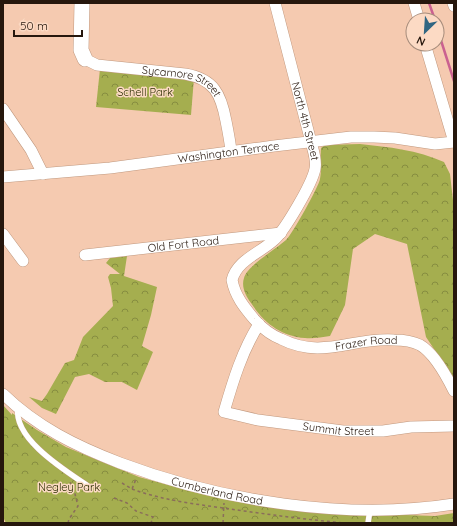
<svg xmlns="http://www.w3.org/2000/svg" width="457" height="526" viewBox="0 0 457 526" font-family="Quicksand,sans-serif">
<defs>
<pattern id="forest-crowns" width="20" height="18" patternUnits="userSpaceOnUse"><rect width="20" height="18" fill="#a5ae4f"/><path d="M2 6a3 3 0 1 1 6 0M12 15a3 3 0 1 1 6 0" fill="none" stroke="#868d40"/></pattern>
</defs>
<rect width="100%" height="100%" fill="#f5cab0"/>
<g fill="url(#forest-crowns)">
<polygon points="100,69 194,78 191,115 96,107"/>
<path d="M360,144C389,147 417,150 444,162L450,174L454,209V379L426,337L407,244L375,234L353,249L345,305L330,336C322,337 313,339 305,338C281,336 264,323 251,303C246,296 241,287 244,278C247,266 276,249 286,240C292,235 319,186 320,179C322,169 320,158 321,148L325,145Z"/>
<polygon points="127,256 124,276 157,287 151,315 142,346 153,352 137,390 122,382 105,382 89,374 75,377 56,414 42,408 29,397 42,401 47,394 65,363 74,360 83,337 113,306 111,288 108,277 110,274 120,274 106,263 110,258"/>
<polygon points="3,405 12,415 12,413 37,430 66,447 139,477 205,495 246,503 296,510 377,514 435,516 454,513 454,523 6,523 3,517"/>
</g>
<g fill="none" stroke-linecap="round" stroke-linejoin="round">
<g stroke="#ca6190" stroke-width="2.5">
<polyline points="429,3 435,20"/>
<polyline points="437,28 454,81"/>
</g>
<g stroke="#c0987e" stroke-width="6">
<g id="lane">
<path d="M18,408C13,439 66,471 88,486"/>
<polyline points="368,523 370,510"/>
</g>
</g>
<g stroke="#c0987e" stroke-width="12">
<g id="street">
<path id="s1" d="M275,3L311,142C313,150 317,160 315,169C312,184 285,230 274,240C260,253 237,260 232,280C235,296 244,307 254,319C261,327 271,335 281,339C323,360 352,337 394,340C403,340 412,341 420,345C434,353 447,377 454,391"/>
<polyline points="414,3 419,20"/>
<polyline points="453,3 454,6"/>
<polyline points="425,44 454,142"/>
<path id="s2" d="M85,59L97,65L185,74C214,79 221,94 226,121C228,131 230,141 231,151"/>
<polyline points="3,109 31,150 43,174"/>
<path id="s3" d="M3,177L110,168L274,146L351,137H374L395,138L435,144L454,142"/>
<polyline points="3,234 23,261"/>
<path id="s4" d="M85,255L281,233"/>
<path id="s5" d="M259,324C242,351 233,381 224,412L258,420L343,431H383L411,427L454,426"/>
<path id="s6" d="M3,394C37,427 76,446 120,463C221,501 347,521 454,504"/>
</g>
</g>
<g stroke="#c0987e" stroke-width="16">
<polyline id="secondary" points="82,3 81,50 85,59"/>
</g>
<g stroke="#8a6d5b" stroke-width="1.5" stroke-dasharray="3 3" stroke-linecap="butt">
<polyline points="122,483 132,489 136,479"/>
<path d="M132,489C164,501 203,505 237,510C273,515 309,520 346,523"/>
<polyline points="114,498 127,503 136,511 153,517 151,523"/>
<polyline points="68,523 69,519 78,506 75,494 70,482"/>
<polyline points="145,523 152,522"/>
<polyline points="223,523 224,503"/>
</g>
<use href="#lane" stroke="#fff" stroke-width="5.5"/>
<use href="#street" stroke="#fff" stroke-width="11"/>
<use href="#secondary" stroke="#fff" stroke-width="15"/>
</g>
<g text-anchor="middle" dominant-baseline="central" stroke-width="3" stroke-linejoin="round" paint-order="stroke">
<g font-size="11" fill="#26170d" stroke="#fcdac4">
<text stroke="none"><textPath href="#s2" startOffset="101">Sycamore Street</textPath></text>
<text stroke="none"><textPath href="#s1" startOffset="122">North 4th Street</textPath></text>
<text stroke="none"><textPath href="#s3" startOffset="227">Washington Terrace</textPath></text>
<text stroke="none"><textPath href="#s4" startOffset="99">Old Fort Road</textPath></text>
<text stroke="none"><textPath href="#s1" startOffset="479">Frazer Road</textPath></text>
<text stroke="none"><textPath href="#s5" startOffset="211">Summit Street</textPath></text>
<text stroke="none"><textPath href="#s6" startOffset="238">Cumberland Road</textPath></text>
</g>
<g font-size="11" fill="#2c2f00" stroke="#fcdac4">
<text x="145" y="92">Schell Park</text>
<text x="69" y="487">Negley Park</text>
</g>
</g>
<rect width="457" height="526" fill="none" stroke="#26170d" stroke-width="8"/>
<g transform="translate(425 32) rotate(205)"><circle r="19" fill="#fcdac4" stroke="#a68c7b"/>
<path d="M0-3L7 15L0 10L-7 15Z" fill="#316682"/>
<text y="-6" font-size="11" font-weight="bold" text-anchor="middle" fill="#26170d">N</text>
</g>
<path d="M14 30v6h68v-6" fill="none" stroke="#26170d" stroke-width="2"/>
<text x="20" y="30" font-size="12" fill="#26170d" stroke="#fcdac4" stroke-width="3" paint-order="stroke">50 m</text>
</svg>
